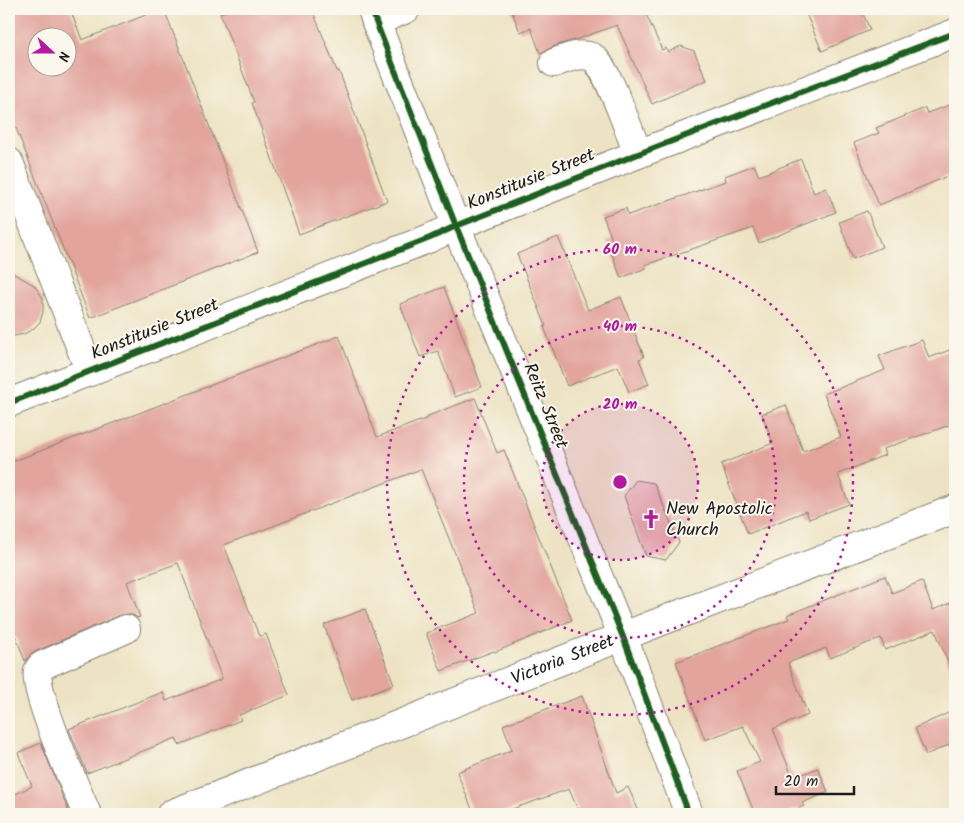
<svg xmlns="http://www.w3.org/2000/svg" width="964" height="823" viewBox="0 0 964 823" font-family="Kalam,sans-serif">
<rect width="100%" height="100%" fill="#fbf7ec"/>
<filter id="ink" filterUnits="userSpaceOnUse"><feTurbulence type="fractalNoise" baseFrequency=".02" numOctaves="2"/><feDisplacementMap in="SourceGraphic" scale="10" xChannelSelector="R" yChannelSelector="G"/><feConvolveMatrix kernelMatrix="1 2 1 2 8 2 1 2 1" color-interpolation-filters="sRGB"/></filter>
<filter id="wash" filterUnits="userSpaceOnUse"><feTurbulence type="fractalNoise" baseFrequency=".0096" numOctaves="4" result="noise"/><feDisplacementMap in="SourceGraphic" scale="20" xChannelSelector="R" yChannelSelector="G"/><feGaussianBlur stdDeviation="1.12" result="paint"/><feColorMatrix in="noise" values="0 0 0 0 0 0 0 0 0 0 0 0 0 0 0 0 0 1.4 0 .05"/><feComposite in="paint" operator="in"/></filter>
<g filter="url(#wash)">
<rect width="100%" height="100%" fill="#ede3c4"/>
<g id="blocks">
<g fill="#e2a49d" fill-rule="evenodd">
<path d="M9,9H70L82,40L161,9H164L258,252L90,318L9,110ZM38,38H68V68H38Z"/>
<polygon points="231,9 312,9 337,71 339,71 387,201 299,234 252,103 254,102 220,13"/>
<polygon points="511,9 654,9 654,11 646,14 662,50 666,48 668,52 681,46 694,51 707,80 652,104 617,25 575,40 557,45 540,53 531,28 520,32"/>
<polygon points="804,9 861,9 870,30 822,51"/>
<polygon points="955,103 955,173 879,205 854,143 879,133 876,128 925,108 927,113"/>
<polygon points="801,159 814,193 826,188 836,212 759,243 753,228 645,265 646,268 621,278 607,241 612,239 603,216 626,208 628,215 726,181 725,176 754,165 759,176"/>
<polygon points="867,211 882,247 853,259 839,222"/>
<polygon points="558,237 588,310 621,297 644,357 639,359 649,384 629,392 618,366 567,386 544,327 546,326 517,254"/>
<polygon points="9,271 34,285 43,298 43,312 40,322 33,329 24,334 9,337"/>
<polygon points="444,287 482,387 455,397 438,351 420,357 400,304"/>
<polygon points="339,336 377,437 428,418 428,416 475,398 497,453 504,450 572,620 495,652 494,651 441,671 426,633 479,613 421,469 224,545 259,636 266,634 289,695 239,715 241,720 179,745 176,738 87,773 69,729 163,692 166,701 222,679 178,563 127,582 140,617 137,618 135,616 128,614 120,615 37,651 30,655 25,661 16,637 9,640 9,463"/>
<polygon points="922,340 929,358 955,348 955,423 883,449 885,455 838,474 849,504 809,519 806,511 748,534 721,464 773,443 762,414 786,405 803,451 841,437 824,394 885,370 879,356"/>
<polygon points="636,480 654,483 679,542 666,560 646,556 624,496"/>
<polygon points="885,576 892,593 922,581 933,610 955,601 955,677 954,677 935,630 885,650 881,638 830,658 826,648 788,663 808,715 773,729 793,778 818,768 828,792 802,803 804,806 784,814 755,814 737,771 760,762 743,726 705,740 676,662 789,619 787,615"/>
<polygon points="365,609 394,684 352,700 324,625"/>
<polygon points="582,696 616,793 628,787 640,814 568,814 578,810 569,789 498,814 474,814 457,772 512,750 503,725"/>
<polygon points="955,710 955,742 926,755 915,728"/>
<polygon points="41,743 68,810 60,814 9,814 9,797 32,786 18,753"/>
</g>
</g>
</g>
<g filter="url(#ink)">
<use href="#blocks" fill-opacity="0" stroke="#848070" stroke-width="1"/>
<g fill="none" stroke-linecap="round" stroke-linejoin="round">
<g stroke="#848070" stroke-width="30">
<g id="minor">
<polyline points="372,9 376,22 456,226 623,637 689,814"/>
<polyline points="376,22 406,9"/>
<path d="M554,63C565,59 580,52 592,57C606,64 631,136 638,154"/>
<polyline points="9,162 90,372"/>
<polyline points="9,403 430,238 456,226 638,154 955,33"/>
<path d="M87,814C77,791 32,689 38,671C39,668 40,667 43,665L126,629"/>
<path id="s1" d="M171,814L662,621L955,509"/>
</g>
</g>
<use href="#minor" stroke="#fff" stroke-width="28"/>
<g stroke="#fbf7ec" stroke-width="9">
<g id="cycleway">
<polyline points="372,9 376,22 456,226 623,637 689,814"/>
<polyline points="9,403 430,238 456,226 638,154 955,33"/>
</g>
</g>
<use href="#cycleway" stroke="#1b5e20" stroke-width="6"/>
</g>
</g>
<circle cx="620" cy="482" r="78" fill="#b5179e" fill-opacity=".12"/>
<g fill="none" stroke="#b5179e" stroke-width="2.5" stroke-dasharray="2.5 5">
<circle cx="620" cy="482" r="78"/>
<circle cx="620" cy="482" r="156"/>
<circle cx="620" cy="482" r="233"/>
</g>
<defs>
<g id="church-bare" transform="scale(1.5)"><path d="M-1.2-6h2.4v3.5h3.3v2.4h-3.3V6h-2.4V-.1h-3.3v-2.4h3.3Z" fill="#b5179e" stroke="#fbf7ec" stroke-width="2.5" paint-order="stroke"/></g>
</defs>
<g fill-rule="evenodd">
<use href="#church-bare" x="651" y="519"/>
</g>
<g text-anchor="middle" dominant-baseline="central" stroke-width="4" stroke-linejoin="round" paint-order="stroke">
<g font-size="18" fill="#1c1c1c" stroke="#fbf7ec">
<text transform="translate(531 180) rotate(-22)">Konstitusie Street</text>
<text transform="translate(155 330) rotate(-22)">Konstitusie Street</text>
<text transform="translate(545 406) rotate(68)">Reitz Street</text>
<text stroke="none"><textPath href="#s1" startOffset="421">Victoria Street</textPath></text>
</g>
<g font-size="18" fill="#1c1c1c" stroke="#fbf7ec" text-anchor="start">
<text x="666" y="509">New Apostolic<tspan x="666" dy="21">Church</tspan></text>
</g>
</g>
<circle cx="620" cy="482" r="8" fill="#b5179e" stroke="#fbf7ec" stroke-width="2.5"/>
<g font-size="15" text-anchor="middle" font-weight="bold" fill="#b5179e" stroke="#fbf7ec" stroke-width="4" stroke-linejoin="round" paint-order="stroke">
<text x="620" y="254">60 m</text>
<text x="620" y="331">40 m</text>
<text x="620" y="409">20 m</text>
</g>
<rect width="964" height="823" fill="none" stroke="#fbf7ec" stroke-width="30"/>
<g transform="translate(52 52) rotate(111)"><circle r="24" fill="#fbf7ec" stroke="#a29f99"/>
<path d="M0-4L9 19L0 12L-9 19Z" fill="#b5179e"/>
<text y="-8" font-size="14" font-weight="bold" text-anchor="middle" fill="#1c1c1c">N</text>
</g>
<path d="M776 786v8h78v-8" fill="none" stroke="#1c1c1c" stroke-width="2.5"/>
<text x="784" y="786" font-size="15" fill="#1c1c1c" stroke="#fbf7ec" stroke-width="4" paint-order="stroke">20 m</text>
</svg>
